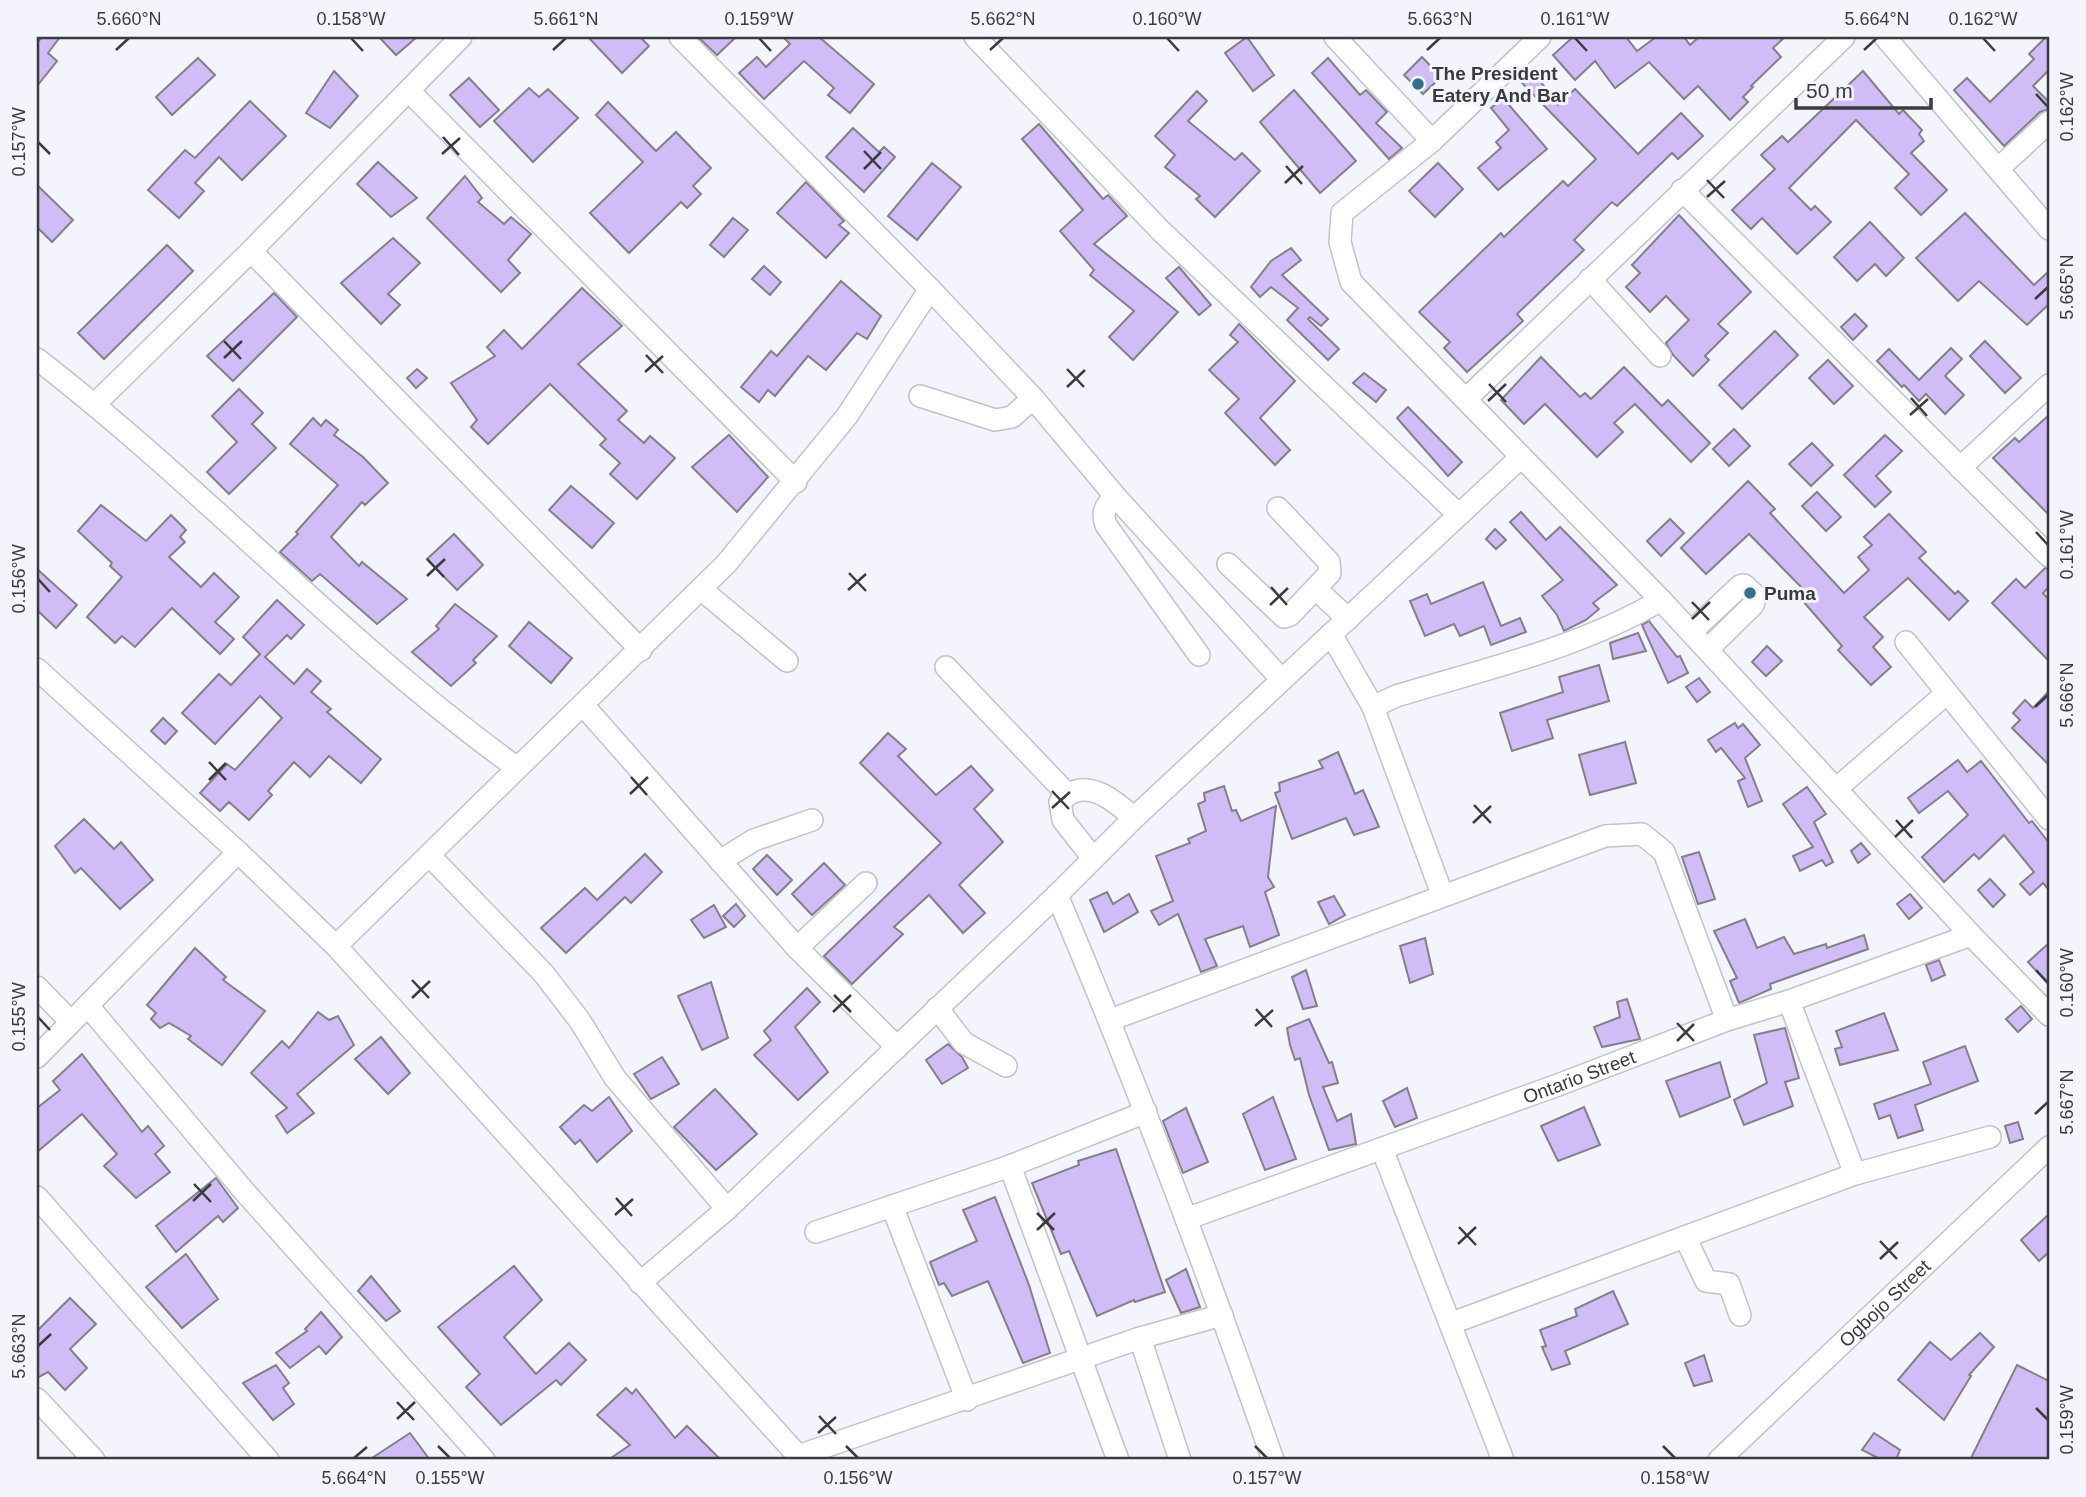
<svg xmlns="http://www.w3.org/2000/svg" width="2086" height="1497" viewBox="0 0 2086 1497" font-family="Arial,sans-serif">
<rect width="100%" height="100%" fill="#f4f4fc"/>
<g fill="#d0bcf6" stroke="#838087" stroke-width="2">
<polygon points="42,37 60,37 48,53 57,61 37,86 37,43"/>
<polygon points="379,37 417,37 396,55"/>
<polygon points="588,37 640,37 649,46 622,73"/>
<polygon points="698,37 736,37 717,55"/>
<polygon points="783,37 819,37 874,84 850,113 828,95 834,88 804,61 764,99 739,73 757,57 766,67 790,44"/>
<polygon points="1247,37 1274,75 1253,91 1225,53"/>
<polygon points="1573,37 1626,37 1637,51 1656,37 1684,37 1690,45 1699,37 1785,37 1773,48 1781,57 1751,86 1753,87 1743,97 1748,102 1730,120 1698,86 1684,99 1649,62 1615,88 1595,61 1575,80 1553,55"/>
<polygon points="2046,37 2049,37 2049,74 2047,72 2033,86 2049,102 2049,109 2040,112 2004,146 1954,90 1967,78 1990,102 2034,59 2029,54"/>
<polygon points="1422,57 1441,77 1423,94 1404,75"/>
<polygon points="198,58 215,75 172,115 156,97"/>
<polygon points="1328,58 1360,95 1366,90 1387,112 1376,123 1402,148 1389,159 1312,73"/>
<polygon points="334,71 358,96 330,128 306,113"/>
<polygon points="1863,71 1899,114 1903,110 1922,130 1919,134 1924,141 1911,153 1947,190 1921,215 1895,188 1909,174 1856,120 1789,188 1811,210 1815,206 1831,222 1797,254 1762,218 1751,229 1732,210 1775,169 1761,155 1782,136 1788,142"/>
<polygon points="1535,74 1558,105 1575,89 1638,154 1681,113 1703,136 1678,159 1672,153 1617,206 1612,202 1574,240 1584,250 1517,314 1523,321 1467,372 1444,348 1450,342 1419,312 1501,233 1504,237 1563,181 1568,186 1596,159 1522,83"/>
<polygon points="469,78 499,110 480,127 450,95"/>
<polygon points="529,88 539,97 548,89 578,118 533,162 494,121"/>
<polygon points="1294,90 1356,161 1320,193 1260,122"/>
<polygon points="1197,91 1207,101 1188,121 1235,160 1242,153 1260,171 1215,217 1196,199 1200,196 1165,167 1175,155 1155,136"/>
<polygon points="1503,98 1547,149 1498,190 1478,168 1501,148 1496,142 1509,130 1491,108"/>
<polygon points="250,101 286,136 242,180 219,157 195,183 204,191 179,218 148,190 185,150 195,158"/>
<polygon points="608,102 656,151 676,132 711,168 693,186 701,194 687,208 681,202 629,253 590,213 643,162 596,115"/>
<polygon points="1039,124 1103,199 1108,195 1127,216 1094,244 1178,312 1133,360 1109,337 1134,311 1090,275 1094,270 1060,231 1083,210 1022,139"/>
<polygon points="853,128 879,152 884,147 895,157 864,192 826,157"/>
<polygon points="378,162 417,198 391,217 357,184"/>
<polygon points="932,163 961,187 917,240 888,216"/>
<polygon points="1438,163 1463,189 1435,217 1409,191"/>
<polygon points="465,176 482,198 478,202 504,224 511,217 531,234 508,260 520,273 501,292 427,218"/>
<polygon points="806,182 844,221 839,225 849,233 826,258 777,213"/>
<polygon points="37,185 73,220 52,242 37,227"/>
<polygon points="1965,213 2034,285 2049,271 2049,304 2027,325 1979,281 1958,301 1916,258"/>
<polygon points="1679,215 1751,292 1718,324 1728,333 1705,356 1709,360 1693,376 1673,355 1666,343 1689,320 1666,296 1650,312 1626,287 1640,273 1632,265"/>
<polygon points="733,218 748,230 724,257 710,245"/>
<polygon points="1870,222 1904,258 1886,276 1875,264 1857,281 1834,257"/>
<polygon points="393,238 420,263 388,294 400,305 381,324 341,283"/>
<polygon points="167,245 193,271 104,359 78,333"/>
<polygon points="1291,248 1301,260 1282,275 1328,319 1321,326 1310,317 1308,319 1339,349 1328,360 1287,320 1298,308 1271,287 1260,297 1251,287 1271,261"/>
<polygon points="764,266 781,282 770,295 752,279"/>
<polygon points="1179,267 1211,305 1199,315 1166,278"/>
<polygon points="841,281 881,316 867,339 857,333 826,370 808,356 775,396 768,390 759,402 741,387 771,351 777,356"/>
<polygon points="582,288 622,326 578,364 627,411 618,420 644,443 650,436 675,458 637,499 610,474 620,463 600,445 606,439 550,384 488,444 471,427 477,420 451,383 495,356 487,347 504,330 522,349"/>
<polygon points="274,293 297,317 233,381 207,356"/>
<polygon points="1855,314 1867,326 1853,340 1841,327"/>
<polygon points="1239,324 1295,381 1260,418 1290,450 1275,465 1225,413 1239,399 1209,370 1238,342 1230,335"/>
<polygon points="1775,331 1798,355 1742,409 1719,385"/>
<polygon points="1985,341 2021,378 2005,393 1970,356"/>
<polygon points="1951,348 1962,359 1945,376 1964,395 1945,414 1926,394 1919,401 1904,385 1902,387 1877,361 1889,349 1919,380"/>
<polygon points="1541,357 1580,397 1585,393 1591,399 1624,367 1662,406 1668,400 1710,443 1691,462 1635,404 1614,423 1623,432 1597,457 1545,404 1524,424 1501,400"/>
<polygon points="1828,360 1853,386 1834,404 1809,378"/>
<polygon points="417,369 427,378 416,388 407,378"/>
<polygon points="1364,373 1386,390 1376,402 1353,383"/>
<polygon points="239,389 263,413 252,424 276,448 229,494 207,472 237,442 212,416"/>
<polygon points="1408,407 1462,462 1448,476 1397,418"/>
<polygon points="2049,415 2049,515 1993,458 2015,438 2019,442"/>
<polygon points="313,418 321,426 326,420 338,430 334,435 363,457 388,483 365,505 362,502 331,537 359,566 362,562 407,599 377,624 320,574 312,581 280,552 298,534 296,532 338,485 290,444"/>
<polygon points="1734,429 1750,446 1729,466 1713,449"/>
<polygon points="729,435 768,477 737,512 692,467"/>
<polygon points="1885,435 1902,451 1876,476 1891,492 1875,507 1844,475"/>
<polygon points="1812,443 1833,465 1811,486 1789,464"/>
<polygon points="1748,481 1775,509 1770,513 1844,593 1869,570 1858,557 1872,545 1864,537 1889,514 1926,552 1919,558 1955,594 1958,591 1968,601 1949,620 1908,578 1864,617 1883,637 1873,647 1891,667 1871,685 1838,650 1842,646 1802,600 1808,594 1749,534 1706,574 1681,548"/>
<polygon points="571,486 614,523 592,548 549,510"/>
<polygon points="1817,492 1841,517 1826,531 1802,506"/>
<polygon points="101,505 146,541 171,515 186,530 180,537 185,542 169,557 201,587 214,573 239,597 215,622 234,639 220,654 172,608 135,647 122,636 115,643 87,617 122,577 110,566 112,563 78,531"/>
<polygon points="1521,512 1546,540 1560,527 1617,585 1593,603 1599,609 1586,620 1564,631 1557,615 1542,596 1563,580 1510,522"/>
<polygon points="1670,519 1684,533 1661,556 1647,541"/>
<polygon points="1495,529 1506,540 1496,549 1486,539"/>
<polygon points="454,534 483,565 457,590 427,559"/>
<polygon points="2045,568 2049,569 2049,587 2043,593 2049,600 2049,661 1992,603 2016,579 2025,588"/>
<polygon points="37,569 77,605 56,628 37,610"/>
<polygon points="1483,582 1501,626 1520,618 1526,632 1491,645 1484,626 1460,636 1454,624 1425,636 1410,601 1427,594 1431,604"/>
<polygon points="277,600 304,625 291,639 287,635 265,657 294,684 307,669 321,681 311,692 331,709 327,712 381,759 361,783 329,756 310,777 294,762 268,791 272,795 249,820 229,802 220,811 200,793 227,764 235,770 282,718 260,696 215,744 182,713 219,674 231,685 260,654 243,637"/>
<polygon points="455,604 497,636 473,660 476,663 451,686 412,652 439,629 436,626"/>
<polygon points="1649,621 1677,657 1680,656 1688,673 1668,683 1642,625"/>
<polygon points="529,622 572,658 551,683 509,646"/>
<polygon points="1638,633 1646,651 1613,659 1610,643"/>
<polygon points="1767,646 1782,661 1766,676 1752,662"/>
<polygon points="1599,665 1609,701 1547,720 1553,738 1512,751 1500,713 1563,692 1559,677"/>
<polygon points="1699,678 1710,692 1697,702 1686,687"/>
<polygon points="2049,691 2049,765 2012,728 2020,720 2013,713 2025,700 2033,708"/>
<polygon points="163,718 177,731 165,744 151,731"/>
<polygon points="1735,723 1738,728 1743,724 1760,745 1745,758 1762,801 1748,807 1738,781 1745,778 1721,748 1716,752 1708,740"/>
<polygon points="888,733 906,749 898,756 936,795 971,766 993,790 974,809 1003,842 959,885 985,913 963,933 929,895 894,927 903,934 852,984 824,956 941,843 860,763"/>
<polygon points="1625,742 1636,783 1590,795 1579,755"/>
<polygon points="1338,752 1355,794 1363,790 1379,827 1354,835 1346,818 1292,839 1275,793 1280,791 1279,783 1323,768 1319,761"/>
<polygon points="1958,760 1967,772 1981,761 2029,823 2032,821 2049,843 2049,890 2043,883 2030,895 2020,884 2034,872 2004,835 1979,859 1974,854 1944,882 1922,857 1968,815 1948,791 1919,813 1908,798"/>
<polygon points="1224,786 1232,811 1236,810 1241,821 1276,806 1268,877 1274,887 1265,892 1279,935 1250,947 1243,926 1205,939 1217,966 1201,972 1178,914 1159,925 1151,911 1173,901 1156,856 1190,843 1188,839 1206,831 1198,804 1205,801 1204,793"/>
<polygon points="1807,787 1826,814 1814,822 1833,862 1826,866 1822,860 1800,871 1793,856 1813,847 1783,804"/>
<polygon points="84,819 114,849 121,842 153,880 120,909 81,868 75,873 55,846"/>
<polygon points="1861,843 1870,854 1858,863 1851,851"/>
<polygon points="1699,852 1715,899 1698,904 1682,857"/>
<polygon points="645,854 662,872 631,903 625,897 566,953 541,928 585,888 597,900"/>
<polygon points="767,855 792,880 777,895 753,869"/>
<polygon points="824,863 845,885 812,915 792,894"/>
<polygon points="1990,879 2005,895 1993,907 1978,890"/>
<polygon points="1107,892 1113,904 1129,894 1138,912 1104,932 1090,900"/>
<polygon points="1910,894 1922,908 1909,919 1897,904"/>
<polygon points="1334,896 1345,915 1329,924 1318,902"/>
<polygon points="736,904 745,916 734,927 723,916"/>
<polygon points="714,905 726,927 704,938 691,920"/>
<polygon points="1745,919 1757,948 1784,937 1794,954 1826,944 1827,948 1864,935 1868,949 1770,984 1771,989 1739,1003 1730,981 1737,978 1714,931"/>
<polygon points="1425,938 1433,974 1410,983 1400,946"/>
<polygon points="2049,943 2049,985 2028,962"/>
<polygon points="195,948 226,977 223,980 265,1011 222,1065 188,1039 191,1036 169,1023 160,1028 151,1019 156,1013 147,1005"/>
<polygon points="1939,960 1945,975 1932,981 1926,965"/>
<polygon points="1306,970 1317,1006 1303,1009 1292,977"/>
<polygon points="711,982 728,1038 702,1050 678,996"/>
<polygon points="807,988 820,1002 795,1027 828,1072 798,1100 754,1055 771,1040 764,1031"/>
<polygon points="1627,999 1640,1039 1602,1047 1594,1027 1620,1017 1617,1002"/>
<polygon points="2021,1006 2032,1019 2018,1032 2006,1019"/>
<polygon points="318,1012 329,1020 338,1016 354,1045 297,1094 314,1113 287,1133 276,1116 287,1108 251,1073 282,1041 289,1048"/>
<polygon points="1884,1013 1898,1050 1840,1065 1835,1049 1842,1047 1836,1031"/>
<polygon points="1309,1019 1329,1063 1332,1062 1338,1083 1323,1087 1337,1121 1351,1114 1356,1144 1329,1150 1309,1095 1300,1058 1295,1060 1290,1045 1287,1028"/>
<polygon points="1785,1028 1799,1078 1785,1082 1793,1106 1744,1125 1734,1100 1767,1083 1754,1035"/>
<polygon points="381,1037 410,1073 388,1094 355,1059"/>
<polygon points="948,1044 962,1057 968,1068 942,1084 926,1060"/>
<polygon points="1965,1046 1978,1081 1915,1105 1923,1130 1898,1138 1890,1115 1879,1119 1874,1104 1931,1084 1923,1062"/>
<polygon points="82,1054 142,1132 148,1126 164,1146 155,1154 170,1172 136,1198 104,1166 117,1154 82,1114 37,1152 37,1108 60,1090 53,1081"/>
<polygon points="662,1057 679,1084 651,1099 634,1074"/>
<polygon points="1720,1062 1730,1097 1680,1117 1666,1081"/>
<polygon points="1407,1088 1417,1118 1395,1127 1383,1101"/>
<polygon points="715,1089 757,1134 716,1170 674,1127"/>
<polygon points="609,1097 632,1131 597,1162 580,1140 575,1144 560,1127 584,1105 592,1111"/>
<polygon points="1273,1097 1296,1159 1265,1170 1243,1114"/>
<polygon points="1584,1107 1600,1145 1558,1161 1541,1126"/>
<polygon points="1186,1108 1208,1162 1183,1173 1163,1121"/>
<polygon points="2018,1122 2023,1139 2010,1143 2005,1126"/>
<polygon points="1116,1149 1165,1292 1135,1302 1134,1300 1097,1316 1069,1251 1061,1254 1032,1183 1079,1165 1078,1161"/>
<polygon points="216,1178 238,1208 223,1222 218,1216 176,1252 156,1226"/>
<polygon points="995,1197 1029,1285 1050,1353 1023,1363 988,1281 952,1296 944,1283 939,1285 930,1262 977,1241 963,1210"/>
<polygon points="2049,1214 2049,1252 2039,1261 2021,1240"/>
<polygon points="186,1254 218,1299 182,1328 146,1287"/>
<polygon points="514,1266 542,1300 504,1337 536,1374 569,1343 586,1360 561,1385 556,1380 501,1425 466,1387 480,1374 438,1327"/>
<polygon points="1186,1269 1200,1307 1181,1313 1166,1280"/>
<polygon points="371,1276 400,1311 386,1321 358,1291"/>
<polygon points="1613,1291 1628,1324 1565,1351 1570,1364 1552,1370 1542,1347 1546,1346 1540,1330 1577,1316 1575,1309"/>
<polygon points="70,1298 96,1324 70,1349 87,1368 65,1390 48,1372 37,1378 37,1331"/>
<polygon points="321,1312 342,1337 326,1354 319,1346 290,1368 276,1353 307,1331 305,1329"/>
<polygon points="1980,1333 1994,1347 1969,1375 1971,1376 1944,1420 1898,1380 1930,1342 1951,1360"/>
<polygon points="1704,1355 1712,1381 1694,1386 1685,1363"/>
<polygon points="276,1365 289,1383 283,1388 294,1404 273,1420 243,1383"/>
<polygon points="2017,1365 2049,1381 2049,1460 1970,1460"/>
<polygon points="626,1388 632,1394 636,1389 675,1438 687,1426 721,1460 608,1460 630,1445 597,1415"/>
<polygon points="410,1433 430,1460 369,1460"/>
<polygon points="1874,1433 1900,1450 1896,1460 1882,1460 1862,1450"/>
</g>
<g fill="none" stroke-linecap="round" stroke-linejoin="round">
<g stroke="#c2c2ca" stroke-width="24">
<g id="minor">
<polyline points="680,37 930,289 1033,398 1115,496 1282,680"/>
<polyline points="975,37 1161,231 1459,515"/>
<polyline points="1335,37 1432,141"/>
<polyline points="1540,37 1432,141 1342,213 1340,242 1351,282 1661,600 1971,935 2049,1015"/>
<polyline points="1885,37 2049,229"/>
<polyline points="409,91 796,482"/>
<polyline points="1998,169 2049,122"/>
<polyline points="1682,190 2049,556"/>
<polyline points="251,251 641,650"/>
<polyline points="1590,279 1660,356"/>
<path d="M37,359C203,487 345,644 516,767"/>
<polyline points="920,396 995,420 1012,417 1033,398"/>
<polyline points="1466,399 1844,37"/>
<polyline points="95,404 251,251 461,37"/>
<polyline points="1960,468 2049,385"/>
<path d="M1115,496C1106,506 1101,511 1106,525L1199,655"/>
<polyline points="1228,564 1284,617 1290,615 1330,573 1329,562 1278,508"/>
<polyline points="1316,589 1348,619"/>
<polyline points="702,590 787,661"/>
<polyline points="1691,632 1740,586 1744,585 1756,596 1753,605 1708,649"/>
<polyline points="1331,634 1373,707"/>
<polyline points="1906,642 2049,819"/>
<polyline points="946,667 1067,794"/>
<polyline points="37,669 238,852 336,946 802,1460"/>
<polyline points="583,705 797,948 897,1047"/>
<polyline points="1837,788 1947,693"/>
<polyline points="430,856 544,974 580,1021 615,1078 727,1209"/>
<path d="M1093,858L1063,820L1060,802C1084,775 1113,799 1134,818"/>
<polyline points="720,861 754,840 812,820"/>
<path d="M1442,894L1373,707L1396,696C1485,669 1580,648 1661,600"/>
<path d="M1057,895C1136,1081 1207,1270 1273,1460"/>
<polyline points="336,946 726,564 847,416 930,289"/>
<polyline points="797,948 866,883"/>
<polyline points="37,987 71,1022"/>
<polyline points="1789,1001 1855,1174"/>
<polyline points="88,1006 244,1191 484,1460"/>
<polyline points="937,1008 964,1043 1006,1066"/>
<polyline points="1110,1020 1605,836 1642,834 1664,852 1727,1020"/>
<polyline points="37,1057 238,852"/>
<polyline points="1382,1149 1503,1460"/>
<polyline points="1010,1166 1118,1460"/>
<polyline points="37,1197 268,1460"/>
<polyline points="892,1206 967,1400"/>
<path id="s1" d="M1186,1219L1558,1085L1727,1020L1789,1001L1971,935"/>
<polyline points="816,1232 1010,1166 1146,1112"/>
<polyline points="1685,1237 1706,1281 1729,1284 1740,1315"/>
<polyline points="640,1283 727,1209 1057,895 1134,818 1521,457"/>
<polyline points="1452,1323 1855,1174 1990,1137"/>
<polyline points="1140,1338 1180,1460"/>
<polyline points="37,1399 94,1460"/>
<polyline points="798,1456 1140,1338 1222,1315"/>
<path id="s2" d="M1719,1460L2049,1147"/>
</g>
</g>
<use href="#minor" stroke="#fff" stroke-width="21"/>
</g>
<path fill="none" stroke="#3b3b3e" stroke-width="2.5" d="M351,38L363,51M759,38L771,51M1167,38L1179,51M1575,38L1587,51M1983,38L1995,51M116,50L129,38M553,50L566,38M990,50L1003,38M1427,50L1440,38M1864,50L1877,38M2036,94L2048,107M443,137L459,155M38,142L50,154M864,151L881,169M442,154L460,138M1286,166L1302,184M864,169L881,152M1707,180L1724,198M1285,183L1303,166M1707,197L1725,181M2035,299L2048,287M224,341L241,359M646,355L663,373M224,358L242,341M1067,369L1084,387M645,372L663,356M1489,384L1506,402M1067,387L1085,370M1911,398L1927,416M1488,401L1506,384M1910,415L1928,399M2036,532L2048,545M427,559L444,577M849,573L866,591M427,576L445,559M38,579L50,592M1271,587L1287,605M848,590L866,574M1692,602L1709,620M1270,605L1288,588M1692,619L1710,602M2035,707L2048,695M209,762L226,780M631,777L647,795M209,780L226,763M1052,791L1069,809M630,794L648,777M1474,805L1491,823M1052,808L1070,792M1896,820L1912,838M1473,823L1491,806M1895,837L1913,820M2036,970L2048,983M412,980L429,998M834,995L851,1012M412,998L430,981M1256,1009L1272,1027M833,1012L851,995M38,1017L50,1030M1677,1023L1694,1041M1255,1026L1273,1010M1677,1041L1694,1024M2035,1114L2048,1102M194,1184L211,1202M616,1198L632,1216M193,1201L211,1184M1037,1213L1054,1230M615,1215L633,1199M1459,1227L1476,1245M1037,1230L1055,1213M1880,1241L1897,1259M1458,1244L1476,1227M1880,1259L1898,1242M38,1346L51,1334M397,1402L414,1420M2036,1408L2048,1420M819,1416L836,1434M397,1419L415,1402M818,1433L836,1417M438,1446L450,1458M846,1446L858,1458M1255,1446L1267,1458M1663,1446L1675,1458M354,1458L367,1447"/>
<g fill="#317285" stroke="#f4f4fc" stroke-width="2.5">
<circle cx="1418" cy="84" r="7"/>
<circle cx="1750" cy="593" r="7"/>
</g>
<g text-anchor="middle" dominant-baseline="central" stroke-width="6" stroke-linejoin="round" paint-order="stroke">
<g font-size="19" font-weight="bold" fill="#3b3b3e" stroke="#f4f4fc" text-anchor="start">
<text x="1432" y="73">The President<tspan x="1432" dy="22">Eatery And Bar</tspan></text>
<text x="1764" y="593">Puma</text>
</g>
<g font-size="19" fill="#3b3b3e" stroke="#f4f4fc">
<text stroke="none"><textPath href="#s1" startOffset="418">Ontario Street</textPath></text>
<text stroke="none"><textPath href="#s2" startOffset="228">Ogbojo Street</textPath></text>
</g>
</g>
<rect width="2086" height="1497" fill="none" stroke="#f4f4fc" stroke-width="77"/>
<path d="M1796 98v10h135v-10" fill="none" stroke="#3b3b3e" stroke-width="3.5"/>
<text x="1806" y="98" font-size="21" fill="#3b3b3e" stroke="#f4f4fc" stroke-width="5" paint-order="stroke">50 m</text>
<rect x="38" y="38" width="2010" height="1420" fill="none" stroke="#3b3b3e" stroke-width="2.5"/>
<g font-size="18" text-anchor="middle" fill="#3b3b3e">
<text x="129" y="25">5.660°N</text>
<text x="351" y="25">0.158°W</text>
<text x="566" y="25">5.661°N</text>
<text x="759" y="25">0.159°W</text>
<text x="1003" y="25">5.662°N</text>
<text x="1167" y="25">0.160°W</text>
<text x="1440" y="25">5.663°N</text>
<text x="1575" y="25">0.161°W</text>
<text x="1877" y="25">5.664°N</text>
<text x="1983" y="25">0.162°W</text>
<text transform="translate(2067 107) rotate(-90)" y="6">0.162°W</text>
<text transform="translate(19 142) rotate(-90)" y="6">0.157°W</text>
<text transform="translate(2067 287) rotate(-90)" y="6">5.665°N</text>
<text transform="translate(2067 545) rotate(-90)" y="6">0.161°W</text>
<text transform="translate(19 579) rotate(-90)" y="6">0.156°W</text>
<text transform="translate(2067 695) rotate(-90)" y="6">5.666°N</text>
<text transform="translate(2067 983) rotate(-90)" y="6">0.160°W</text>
<text transform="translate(19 1017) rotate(-90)" y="6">0.155°W</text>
<text transform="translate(2067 1102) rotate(-90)" y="6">5.667°N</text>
<text transform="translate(19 1346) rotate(-90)" y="6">5.663°N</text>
<text transform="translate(2067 1420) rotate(-90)" y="6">0.159°W</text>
<text x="354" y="1484">5.664°N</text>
<text x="450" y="1484">0.155°W</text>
<text x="858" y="1484">0.156°W</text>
<text x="1267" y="1484">0.157°W</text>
<text x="1675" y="1484">0.158°W</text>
</g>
</svg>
